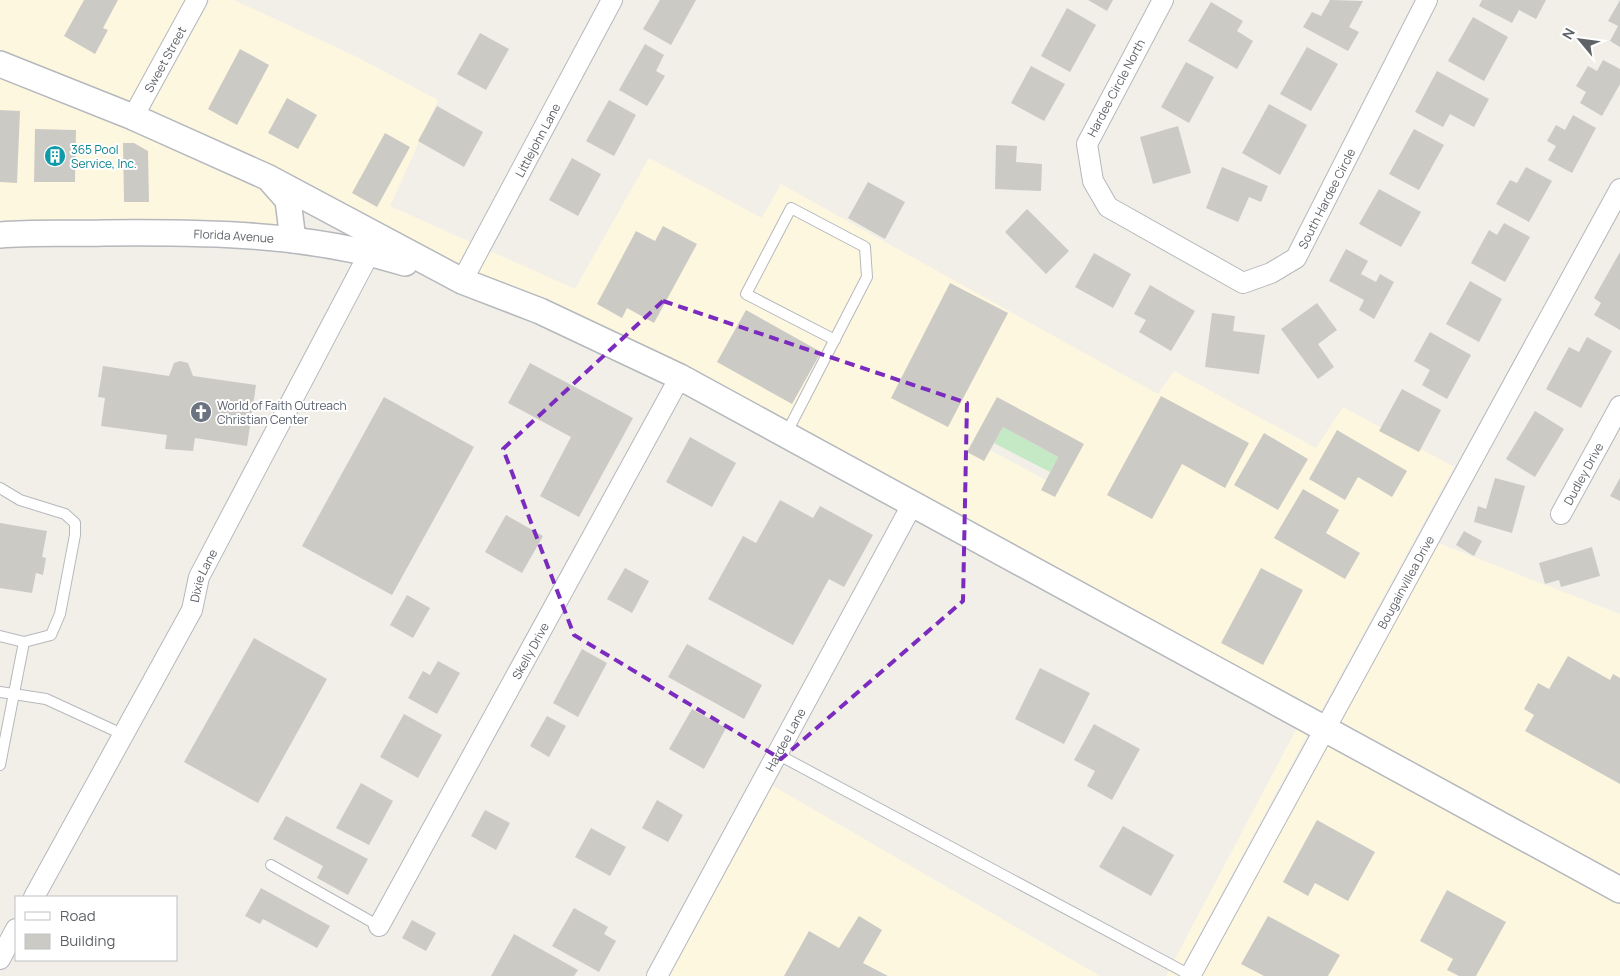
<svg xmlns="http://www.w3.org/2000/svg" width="1620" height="976" viewBox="0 0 1620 976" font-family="Manrope,sans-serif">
<rect width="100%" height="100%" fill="#f1efe8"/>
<g fill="#fef7e0" fill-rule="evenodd">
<polygon points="0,0 185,0 128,104 0,53"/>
<polygon points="210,0 234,0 355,56 438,100 390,206 470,242 457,267 275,170 269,164 267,166 148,113"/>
<polygon points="0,74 129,126 262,186 277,203 281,229 0,225"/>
<path d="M649,158L762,218L781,184L1158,394L1174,371L1316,448L1343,407L1454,467L1319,715L477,276L490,251L575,289ZM1007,420L1059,477L1046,480L988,449Z"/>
<polygon points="1438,543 1620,614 1620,879 1338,726"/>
<polygon points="1298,726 1309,732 1177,976 1166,976"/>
<polygon points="1329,743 1620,901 1620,976 1202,976"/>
<polygon points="781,771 773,786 1100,976 669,976"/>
</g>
<polygon fill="#c5e8c5" points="1003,427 1058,457 1050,472 994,443"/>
<g fill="#cccac5">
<polygon points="84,0 118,0 103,28 108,30 95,54 64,36"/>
<polygon points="660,0 696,0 671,45 643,29"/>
<polygon points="1088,0 1113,0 1107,11"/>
<polygon points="1330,0 1363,1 1349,27 1359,32 1348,51 1303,27 1312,12 1321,16"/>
<polygon points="1482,0 1546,0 1536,19 1519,10 1512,23 1479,6"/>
<polygon points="1620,0 1620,47 1610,41 1618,26 1608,21"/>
<polygon points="1211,2 1243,21 1237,31 1253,41 1237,69 1188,41"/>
<polygon points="1067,8 1096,25 1070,72 1041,56"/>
<polygon points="1473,17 1508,37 1484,81 1448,61"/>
<polygon points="480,33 509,49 486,90 457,74"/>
<polygon points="645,44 664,55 656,71 665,76 647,106 619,90"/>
<polygon points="1307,47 1338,64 1311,111 1280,94"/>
<polygon points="240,49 269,65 237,125 208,109"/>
<polygon points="1603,60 1620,69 1620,84 1602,116 1580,103 1586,92 1576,86 1588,66 1597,71"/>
<polygon points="1186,62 1214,77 1189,123 1161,107"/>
<polygon points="1031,66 1065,84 1044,121 1011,103"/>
<polygon points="1437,71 1489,99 1474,127 1450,114 1443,127 1415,112"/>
<polygon points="287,98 317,115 298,149 268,133"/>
<polygon points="609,100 636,115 614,156 586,141"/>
<polygon points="1269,104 1307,125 1280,175 1242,153"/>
<polygon points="437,106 483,132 464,167 418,141"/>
<polygon points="0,110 20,111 17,183 0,182"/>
<polygon points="1573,115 1596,128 1572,173 1548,160 1556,146 1547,141 1556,125 1565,130"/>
<polygon points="1178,126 1191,173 1153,184 1140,137"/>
<polygon points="35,129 76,130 75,182 34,182"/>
<polygon points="1414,129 1444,145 1419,190 1389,174"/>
<polygon points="385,133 410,147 377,207 352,193"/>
<polygon points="123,143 134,143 148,151 149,202 124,202"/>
<polygon points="996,145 1017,146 1016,162 1042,164 1041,191 995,189"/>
<polygon points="572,158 601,174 578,216 549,200"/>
<polygon points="1222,167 1268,186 1261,202 1249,197 1238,222 1206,208"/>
<polygon points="1526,167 1552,181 1529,222 1496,204 1510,180 1517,183"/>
<polygon points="868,182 905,202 885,239 848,218"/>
<polygon points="1379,189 1421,212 1401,247 1359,224"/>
<polygon points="1027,209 1069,251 1046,274 1005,232"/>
<polygon points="1504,223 1530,237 1505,282 1471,263 1489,230 1497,235"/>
<polygon points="663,226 697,244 654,323 627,308 622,318 597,304 636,231 655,241"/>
<polygon points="1346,249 1368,261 1361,274 1376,282 1380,274 1394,282 1374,319 1359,310 1364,300 1329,281"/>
<polygon points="1620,252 1620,330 1594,315 1601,303 1594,298"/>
<polygon points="1094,253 1131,274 1113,308 1075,287"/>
<polygon points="1470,281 1502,299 1479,342 1446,324"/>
<polygon points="950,283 1008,313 948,427 891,398"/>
<polygon points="1150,285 1195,311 1171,351 1139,332 1146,320 1134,314"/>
<polygon points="1317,303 1337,330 1318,344 1334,367 1318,379 1281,329"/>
<polygon points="746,310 821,352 792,404 717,362"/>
<polygon points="1212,313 1235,316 1233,331 1265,335 1259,374 1205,367"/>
<polygon points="1430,332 1471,355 1447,399 1422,385 1430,370 1414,361"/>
<polygon points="1587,337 1612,351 1581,408 1546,389 1569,347 1579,352"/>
<polygon points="180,361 188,363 193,376 256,385 247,446 195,438 193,451 165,449 167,435 101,426 105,398 98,397 103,366 169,376 174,363"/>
<polygon points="530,363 633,418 579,517 540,496 571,437 508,403"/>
<polygon points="1402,389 1441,410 1419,452 1379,431"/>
<polygon points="1161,396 1249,443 1225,488 1182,464 1152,519 1107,495"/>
<polygon points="384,397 474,447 392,595 302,546"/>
<polygon points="997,397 1084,444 1055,497 1041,490 1058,457 1003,427 984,461 967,452"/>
<polygon points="1535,411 1564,429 1535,477 1506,459"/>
<polygon points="1337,430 1407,471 1392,497 1358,477 1345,500 1309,479"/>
<polygon points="1264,433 1308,459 1278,510 1234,485"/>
<polygon points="690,437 736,463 712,507 666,482"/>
<polygon points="1495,478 1525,486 1512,533 1474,522 1478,506 1486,509"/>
<polygon points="1620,478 1620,501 1610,496"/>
<polygon points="1303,489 1339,510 1326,533 1360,553 1345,579 1274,538"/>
<polygon points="780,500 813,518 820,506 873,535 844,587 829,579 793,645 708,599 743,536 756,543"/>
<polygon points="506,515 543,536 522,573 485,552"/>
<polygon points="0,523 47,531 42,557 46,558 43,575 36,573 32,593 0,588"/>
<polygon points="1464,531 1482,541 1474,556 1456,545"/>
<polygon points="1592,547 1600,576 1561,587 1559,580 1545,584 1539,563"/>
<polygon points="625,568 649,581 632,613 607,599"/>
<polygon points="1261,568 1303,590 1263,665 1221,643"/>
<polygon points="407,595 430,608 413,638 390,625"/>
<polygon points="254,638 327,679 258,803 184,762"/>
<polygon points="687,644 762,685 744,719 668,677"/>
<polygon points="582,649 607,663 578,717 553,703"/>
<polygon points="1568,656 1610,680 1613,674 1620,678 1620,784 1525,731 1534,715 1524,709 1538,683 1549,689"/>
<polygon points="438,661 460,673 437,714 408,698 423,671 430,675"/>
<polygon points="1040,668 1090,693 1064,744 1015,719"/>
<polygon points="692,709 726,728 704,769 669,749"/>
<polygon points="404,714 442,735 418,778 380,757"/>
<polygon points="547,716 566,726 549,757 530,746"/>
<polygon points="1094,724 1140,749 1112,800 1087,786 1095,771 1074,760"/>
<polygon points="361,783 393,801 369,845 336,828"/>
<polygon points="657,800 683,815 668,842 642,828"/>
<polygon points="485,810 510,823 496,850 471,836"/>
<polygon points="286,816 368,859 348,895 317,878 323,866 273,839"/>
<polygon points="1317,820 1375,852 1348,901 1315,883 1308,896 1283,882"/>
<polygon points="1123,826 1174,855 1151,896 1099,867"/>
<polygon points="591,828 626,847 610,876 575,857"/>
<polygon points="261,888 330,926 317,948 263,919 260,924 245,916"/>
<polygon points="1447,890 1506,922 1476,976 1459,976 1447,970 1453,959 1420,941"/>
<polygon points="574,908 608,927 604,934 616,941 599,972 552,946"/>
<polygon points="859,916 882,930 863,963 888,976 784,976 809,931 839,948"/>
<polygon points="1268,916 1340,955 1328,976 1264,976 1241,964"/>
<polygon points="412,920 436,933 426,951 402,938"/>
<polygon points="514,934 578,970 574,976 491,976"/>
</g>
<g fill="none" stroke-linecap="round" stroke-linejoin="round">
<g stroke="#b5b8bc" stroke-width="12">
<g id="service">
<polyline points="786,434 867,277 865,247 791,208 746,294 835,340"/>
<polyline points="0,488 20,500 65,514 75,523 75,535 60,614 51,635 24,642"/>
<polyline points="0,636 24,642 0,765"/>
<polyline points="0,692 46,699 122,734"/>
<polyline points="777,754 1190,975"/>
<polyline points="271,865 379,926"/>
</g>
</g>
<g stroke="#b5b8bc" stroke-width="22">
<g id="minor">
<path id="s1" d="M1163,0L1087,144L1093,181L1108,207L1243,283L1271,273L1296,258L1427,0"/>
<path id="s2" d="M133,117L197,0"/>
<path id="s3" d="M462,281L612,0"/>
<path id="s4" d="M1561,514L1620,406"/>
<path id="s5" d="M34,897L192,610L199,577L370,252"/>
<path id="s6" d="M379,926L680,377"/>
<polyline points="0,959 16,929"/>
<path id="s7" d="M657,976L913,503"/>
<path id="s8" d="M1190,976L1620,189"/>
</g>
</g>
<g stroke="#b5b8bc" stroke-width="28">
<g id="tertiary">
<polyline points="0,64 133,117 269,178 462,281 540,311 680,377 1620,890"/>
<polyline points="272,182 288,200 293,240"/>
<path id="s9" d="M0,235C34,232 69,234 103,233C204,232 308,233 405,263"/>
</g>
</g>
<use href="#service" stroke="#fff" stroke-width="10"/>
<use href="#minor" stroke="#fff" stroke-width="20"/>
<use href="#tertiary" stroke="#fff" stroke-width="25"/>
</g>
<path fill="none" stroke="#7b2cbf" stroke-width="4" stroke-dasharray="10 6" stroke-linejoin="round" d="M663,301L967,403L963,601L781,759L574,635L503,449Z"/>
<defs>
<g id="building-disc" transform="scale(1.125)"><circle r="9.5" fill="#0f9aa8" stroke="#fff"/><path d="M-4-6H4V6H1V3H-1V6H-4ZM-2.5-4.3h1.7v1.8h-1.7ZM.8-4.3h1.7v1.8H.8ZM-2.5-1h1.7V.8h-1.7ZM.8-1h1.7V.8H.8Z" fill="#fff"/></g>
<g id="church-disc" transform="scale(1.125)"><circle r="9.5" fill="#6b7280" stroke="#fff"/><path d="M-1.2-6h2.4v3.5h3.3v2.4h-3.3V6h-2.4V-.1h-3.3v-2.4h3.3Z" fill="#fff"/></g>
</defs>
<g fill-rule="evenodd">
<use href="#building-disc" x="55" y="156"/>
<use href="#church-disc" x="201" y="412"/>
</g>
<g text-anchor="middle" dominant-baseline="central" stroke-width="4" stroke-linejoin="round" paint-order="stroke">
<g font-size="12" fill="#5f6368" stroke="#fff">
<text stroke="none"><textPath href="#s2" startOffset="66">Sweet Street</textPath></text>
<text transform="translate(1116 88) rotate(-62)">Hardee Circle North</text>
<text stroke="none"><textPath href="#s3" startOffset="160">Littlejohn Lane</textPath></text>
<text stroke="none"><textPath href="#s1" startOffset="511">South Hardee Circle</textPath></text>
<text stroke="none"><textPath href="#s9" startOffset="234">Florida Avenue</textPath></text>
<text stroke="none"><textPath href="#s4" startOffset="46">Dudley Drive</textPath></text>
<text stroke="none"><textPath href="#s5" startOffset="364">Dixie Lane</textPath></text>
<text stroke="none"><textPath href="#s8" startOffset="449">Bougainvillea Drive</textPath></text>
<text stroke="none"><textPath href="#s6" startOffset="314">Skelly Drive</textPath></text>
<text stroke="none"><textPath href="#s7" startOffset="269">Hardee Lane</textPath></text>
</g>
<g font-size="12" fill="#0d838f" stroke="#fff" text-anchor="start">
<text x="71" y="149">365 Pool<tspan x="71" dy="14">Service, Inc.</tspan></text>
</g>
<g font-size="12" fill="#5b616d" stroke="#fff" text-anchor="start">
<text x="217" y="405">World of Faith Outreach<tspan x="217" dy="14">Christian Center</tspan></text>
</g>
</g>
<rect x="15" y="896" width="162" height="65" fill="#ffffff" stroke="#bfc1c3"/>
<rect x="25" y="912" width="25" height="8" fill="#ffffff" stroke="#bfc1c3"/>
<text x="60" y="921" font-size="15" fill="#5f6368">Road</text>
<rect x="25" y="934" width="25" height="15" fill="#cccac5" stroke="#bfc1c3"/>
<text x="60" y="946" font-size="15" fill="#5f6368">Building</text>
<g transform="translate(1580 40) rotate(299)" stroke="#ffffff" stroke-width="4" paint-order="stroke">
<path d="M0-4L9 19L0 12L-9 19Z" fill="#5f6368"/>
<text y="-8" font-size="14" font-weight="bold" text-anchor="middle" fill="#5f6368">N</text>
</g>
</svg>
